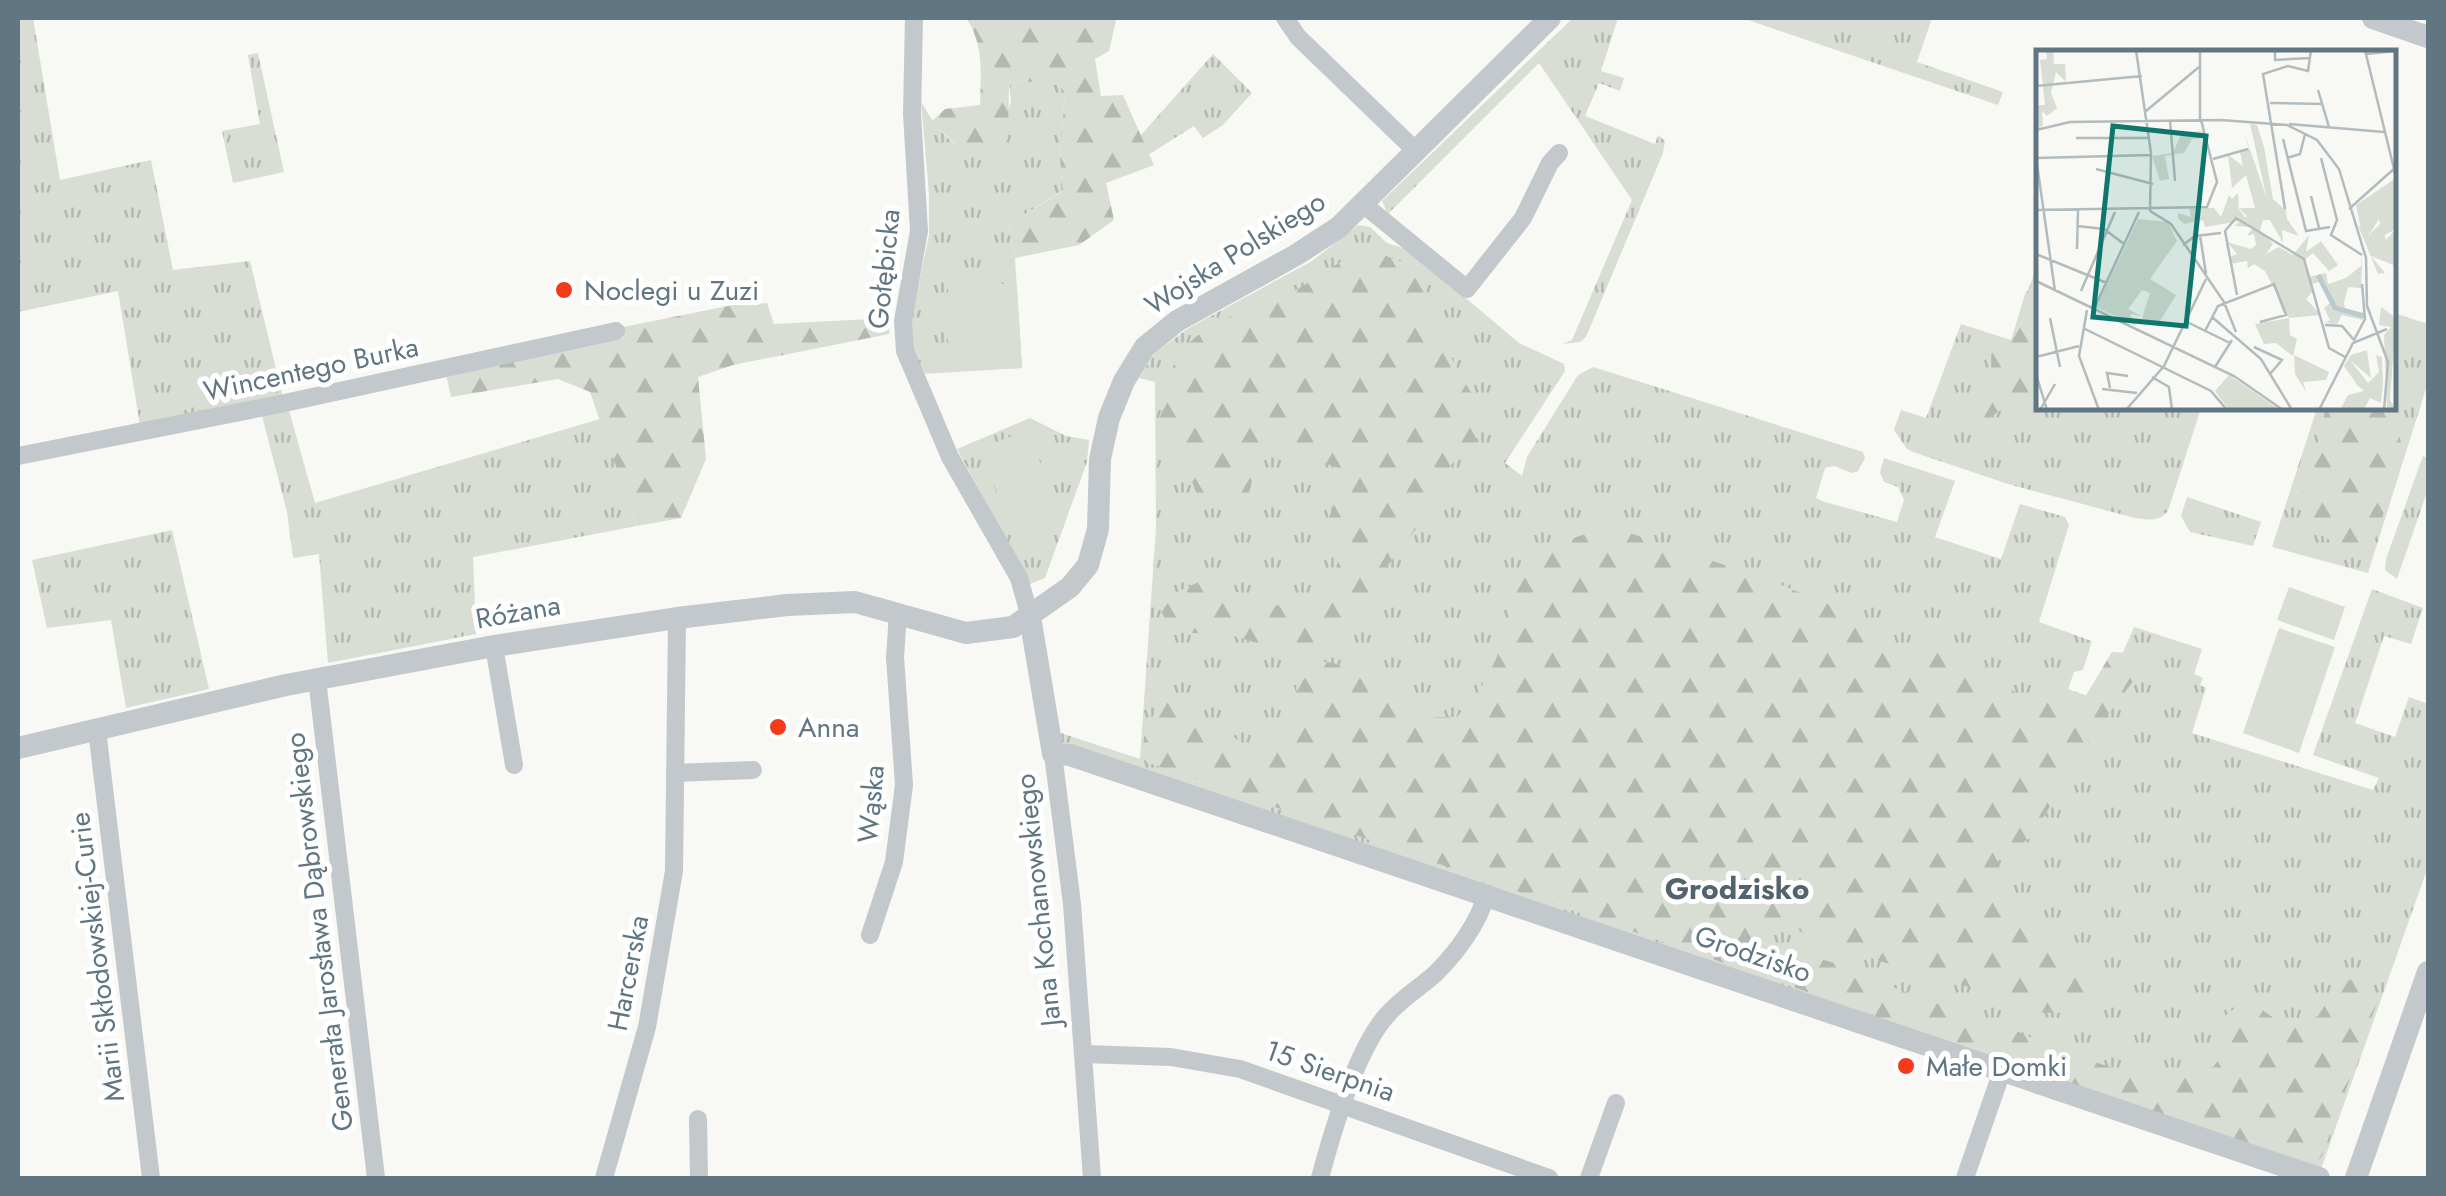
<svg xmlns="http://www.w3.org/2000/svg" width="2446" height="1196" viewBox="0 0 2446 1196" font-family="Jost,sans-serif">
<defs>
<pattern id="grass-tufts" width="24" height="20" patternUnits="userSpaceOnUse" patternTransform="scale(2.5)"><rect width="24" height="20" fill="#d8ded3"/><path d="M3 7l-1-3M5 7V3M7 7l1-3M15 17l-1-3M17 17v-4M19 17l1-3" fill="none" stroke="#b3b9b1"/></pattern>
<pattern id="forest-firs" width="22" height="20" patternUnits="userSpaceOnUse" patternTransform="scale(2.5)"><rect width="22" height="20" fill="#d8ded3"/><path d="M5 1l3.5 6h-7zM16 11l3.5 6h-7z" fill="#b3b9b1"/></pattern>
</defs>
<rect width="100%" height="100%" fill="#f8f8f4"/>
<g fill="url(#grass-tufts)">
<polygon points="18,18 33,18 60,180 151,160 173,270 250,261 283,398 140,425 118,291 18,312"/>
<polygon points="1573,18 1618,18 1601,71 1624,78 1620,91 1599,83 1585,116 1655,144 1658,135 1665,141 1663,153 1586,337 1580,342 1562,344 1572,340 1632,200 1539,63 1388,214 1382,201"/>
<polygon points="1742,18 1932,18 1917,62 2003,92 1998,105"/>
<polygon points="258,53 284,172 233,183 222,131 260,124 248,55"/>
<polygon points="1213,54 1252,93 1223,125 1203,138 1194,126 1148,155 1141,135"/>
<path d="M1009,81L1057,82L1065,92L1060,159L1063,190C1047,201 1020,215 1009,228L1015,258L1022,368L922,374L912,345L910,326L929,235V195L921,101C935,129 958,155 990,157L1011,102Z"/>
<polygon points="1358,225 1370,227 1387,243 1409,250 1519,343 1564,364 1565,371 1505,463 1522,476 1527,457 1578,375 1593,367 1863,452 1865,458 1858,471 1852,473 1834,466 1825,468 1816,498 1825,502 1897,522 1904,500 1898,487 1884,482 1880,472 1884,458 1955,481 1935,537 2001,559 2020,504 2065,517 2069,525 2039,622 2092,641 2083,670 2074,672 2068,689 2102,701 2134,627 2202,649 2194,674 2203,678 2200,685 2206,688 2192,733 2373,790 2379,778 2313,755 2372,589 2423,608 2411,644 2384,636 2355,723 2395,737 2409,697 2428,704 2428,867 2321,1169 1062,745 1061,733 1140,759 1156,528 1155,382 1139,378 1155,353 1187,329 1312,261"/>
<path d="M2038,262V408H2201L2168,511C2159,522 2149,520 2135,518L2008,484L1913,452L1907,449L1894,430L1901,410L1926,418L1961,324L2011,340Z"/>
<polygon points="2394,313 2428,324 2428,382 2368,573 2272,547 2317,408 2394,408"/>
<polygon points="288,407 315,503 600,419 637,526 473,557 476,634 328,663 319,554 293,558 287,512 261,412"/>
<polygon points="1030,418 1066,436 1089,440 1087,462 1045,578 1030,584 957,449"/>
<polygon points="2423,456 2428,458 2428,489 2397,579 2385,570 2386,559"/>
<polygon points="2187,497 2261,522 2253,546 2190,532 2181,516"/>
<polygon points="172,530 209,689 126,708 111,620 47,628 32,560"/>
</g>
<g fill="url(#forest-firs)">
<path d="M966,18L1116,20L1109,51L1095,59L1101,96L1123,95L1154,165L1106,183L1114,220L1079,245L1015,258L1009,228C1022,213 1046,203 1063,190L1060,159L1065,92L1057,83L1009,81L1008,139L990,157L969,156L931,122L945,109L980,105C981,75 984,43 966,18Z"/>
<path d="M1366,248L1425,271C1426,323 1460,373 1485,416L1474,445L1454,461L1435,487L1418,526L1376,581L1374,605L1349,632L1326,643L1263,645L1231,635L1172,632L1161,611L1177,592L1205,579C1242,593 1301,628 1330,588C1345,567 1336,550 1326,528L1334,503L1346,485L1338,468C1312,459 1291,445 1266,435C1252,457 1257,471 1248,494L1227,497L1212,509L1198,497L1188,471L1159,438C1162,373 1176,336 1241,312C1251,308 1262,307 1271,303C1305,288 1333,264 1366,248Z"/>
<path d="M2038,277V390C2016,395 2001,412 1981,423L1971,415L1993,365L1988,339L2011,341L2025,294Z"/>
<polygon points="767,303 774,324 890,318 889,334 733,365 698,377 706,459 681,518 637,526 590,392 558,379 451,397 446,374 623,338 623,327 733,305"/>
<polygon points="2322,408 2393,408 2401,443 2394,482 2372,548 2355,559 2332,541 2311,530 2301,497 2314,460 2325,411"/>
<path d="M1609,526L1766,579L1843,610L1871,638L1897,645L1926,644L1984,666L1996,682L2031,700L2066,693L2085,697L2112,652L2127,653L2136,661L2139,673L2091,738L2031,838L1998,855L1999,890L2013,922C2050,932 2077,955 2094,989L2073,1008L2058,1013L2025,1012L1986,992L1825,945L1782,921L1763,919L1757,929L1783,948L1831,962L1913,995L2012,1029L2058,1050L2113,1068L2177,1080L2213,1067L2229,1047L2221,1019L2247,999L2289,1029L2318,1016L2338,985L2364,974L2379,997L2322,1156L2312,1166L2204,1130L1146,762C1138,737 1149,718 1165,701L1272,758C1290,736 1302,716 1296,687L1311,660L1334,663L1428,717H1457C1474,700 1486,681 1496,659C1514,616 1508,580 1551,549C1567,538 1591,533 1609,526Z"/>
</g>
<g fill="#d8ded3">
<polygon points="948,276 1017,286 1022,368 948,371"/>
<polygon points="1028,430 1064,528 1017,546 980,448"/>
<polygon points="2289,587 2345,607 2334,640 2277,620"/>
<polygon points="2279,628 2335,647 2299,753 2243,733"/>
</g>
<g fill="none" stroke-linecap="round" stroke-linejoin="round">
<g stroke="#c2c8cb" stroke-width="18">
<polyline points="914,18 912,114 919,231 903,321 905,351 950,457 1019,578 1030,617"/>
<polyline points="1285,18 1298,37 1417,152"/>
<polyline points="1363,204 1467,289 1523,218 1550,163 1559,153"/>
<polyline points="18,456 280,404 616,331"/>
<polyline points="494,646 514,765"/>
<polyline points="317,679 376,1178"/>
<polyline points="97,730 151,1178"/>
<polyline points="1053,754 1072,904 1092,1178"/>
<polyline points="675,773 753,770"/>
<polyline points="870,935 894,862 904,785 895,657 898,613"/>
<polyline points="1085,1054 1171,1057 1240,1069 1549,1178"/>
<polyline points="698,1119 699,1178"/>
<polyline points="604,1178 647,1027 674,871 677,618"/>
<path d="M1320,1178C1332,1133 1357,1047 1388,1014C1402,998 1421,987 1436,973C1456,953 1479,923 1486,895"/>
<polyline points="1589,1178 1616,1103"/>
<polyline points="1965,1178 2002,1071"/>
</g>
<g stroke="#c2c8cb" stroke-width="22">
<polyline points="2373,18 2428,37"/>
<polyline points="1030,617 1053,754 1070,755 2319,1178"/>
<polyline points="18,748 286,685 494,646 677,618 787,605 855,602 966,633 1013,627 1070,587 1088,565 1098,529 1100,459 1109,418 1124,381 1145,347 1177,321 1296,255 1339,227 1550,18"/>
<polyline points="2356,1178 2428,972"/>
</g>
</g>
<g fill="#f43a18" stroke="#fff" stroke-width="4">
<circle cx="564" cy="290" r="10"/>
<circle cx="778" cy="727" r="10"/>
<circle cx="1906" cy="1066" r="10"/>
</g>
<g text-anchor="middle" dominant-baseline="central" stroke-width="10" stroke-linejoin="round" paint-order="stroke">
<g font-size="28" fill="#607682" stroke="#fff">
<text transform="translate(1235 253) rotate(-32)">Wojska Polskiego</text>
<text transform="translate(884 269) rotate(-84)">Gołębicka</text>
<text transform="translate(311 369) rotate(-12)">Wincentego Burka</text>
<text transform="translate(518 612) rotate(-10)">Różana</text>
<text transform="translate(871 804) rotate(-85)">Wąska</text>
<text transform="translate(1038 900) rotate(-96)">Jana Kochanowskiego</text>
<text transform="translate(319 932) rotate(-97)">Generała Jarosława Dąbrowskiego</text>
<text transform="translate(1753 954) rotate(19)">Grodzisko</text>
<text transform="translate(97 957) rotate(-97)">Marii Skłodowskiej-Curie</text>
<text transform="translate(628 973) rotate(-79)">Harcerska</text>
<text transform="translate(1330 1071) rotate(19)">15 Sierpnia</text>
</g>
<g font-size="28" fill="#607682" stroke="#fff" text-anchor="start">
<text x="584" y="290">Noclegi u Zuzi</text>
<text x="798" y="727">Anna</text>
<text x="1926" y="1066">Małe Domki</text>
</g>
<g font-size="30" font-weight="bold" fill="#52636d" stroke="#fff">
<text x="1737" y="888">Grodzisko</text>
</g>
</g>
<g transform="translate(2036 50)">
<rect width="360" height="360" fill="#f8f8f4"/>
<path d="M10,0H17L18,14H29L30,32L20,22L15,43L21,58L11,66L6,61L7,76L1,78L0,36L2,55H9L4,10L11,9ZM214,74L221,75L228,97L237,149L248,159L246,130L251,169L263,186L246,180L247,193L234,170H227L224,180L237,194L230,204L243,197L257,205L273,185L270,202L285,191L302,215L293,221L277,203L268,210L277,241L270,249L285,265L253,268L229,221L218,214L212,218L211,211L194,214L193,207L201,204L191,192L215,199L220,195L218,184L211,186L217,177L198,176L211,166L195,150L202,143L203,158H219L210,125L196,138L192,105L207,116L204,102L213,99L208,82L231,149ZM168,81L171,88L156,89L148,103L129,106L133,129L124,131L116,106L137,103L146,82ZM103,169L132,172L141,191L114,229L140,245L121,276L106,268L114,243L106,240L92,259L105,266L94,264L100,276L60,257ZM331,300L335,328L314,310L332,333L343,322L340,305L346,307L347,334L339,341L322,336L308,316L315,305ZM258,305L293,322L290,330L267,332L270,342L259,324Z" fill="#d8ded3"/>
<path d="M193,145L211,170L169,177L167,170L148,174L142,168V163L155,167L153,157L178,158L185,167ZM102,169L109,183L103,194L116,207L100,247L87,235L76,241L80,223L68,247L73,263L61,257ZM344,174L350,190L360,179V216L335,206L349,223L342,224L322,175L333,185ZM325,203L326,216L325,238L312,237L308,253L310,264L326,263L327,270L306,265L301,274L289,273L294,270L288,258L296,251L287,231L276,234L273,227L290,223L292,234L310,228L325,216ZM345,257L360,268L354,350L360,360H351L348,285L355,277L343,275ZM253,268L254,285L261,289L257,306L240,293L228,294L219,274ZM319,333L339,341L347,334L345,353L334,348L328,360H304L312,345L328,341Z" fill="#d8ded3"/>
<path d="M360,128V179L347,186L343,169L333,185H326L320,155Z" fill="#d8ded3"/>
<path d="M193,325L244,360H193L179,341Z" fill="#d8ded3"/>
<path fill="none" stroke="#bccace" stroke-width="5" d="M282,225L299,258L328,266"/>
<path fill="none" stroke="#b2bcbf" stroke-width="2.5" d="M100,0L115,103L114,161M239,0V10L274,8M329,0L360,127M330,4L360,1M0,36L106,26M282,40L293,77M234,53L287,54M110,61L163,17M134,70L139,131M164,70V0M253,74L348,82M0,80L34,72L185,70L251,75L281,90L303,119L330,208L331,256L352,312L348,360M40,88H113M247,89L270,181L294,177M0,107L19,241M0,108L115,105M251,108L264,104L269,84M285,108L301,170L295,185L326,205M177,109L212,99M60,119L117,134M275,146L283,178M249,159L227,24L252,16L272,21L275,0M313,159L360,117M0,160L171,157L181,132L165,70M114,161L135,174L188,252L200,282M41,176L68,179L88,194M164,185L170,224M147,195L159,186L185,183M41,199L42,160M0,204L71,233M0,231L198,326L247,360M45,241L79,162M201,245L189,181L200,168L268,209L293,298L309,307M58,259L103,162M51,260L43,306L63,360M176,267L225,309L256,360M14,268L24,317M149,271L194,293M289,275L306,276L318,290L329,269L326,234M47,278L175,341L191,360M169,281L182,256L238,234L250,265L224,272M218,297L246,310L234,324M0,307L43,296M179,317L196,290M0,324L11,360M116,327L133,337L136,360M74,338L71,323L92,326M66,339L101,343M4,360L19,334M90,360L128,316L170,229M283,360L317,293L351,279"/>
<path fill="#0f766e" fill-opacity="0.15" stroke="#0f766e" stroke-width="5" d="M77,76L170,86L150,276L57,267Z"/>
<rect width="360" height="360" fill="none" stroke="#607682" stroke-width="5"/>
</g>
<rect width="2446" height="1196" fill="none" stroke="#607682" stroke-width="40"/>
</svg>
